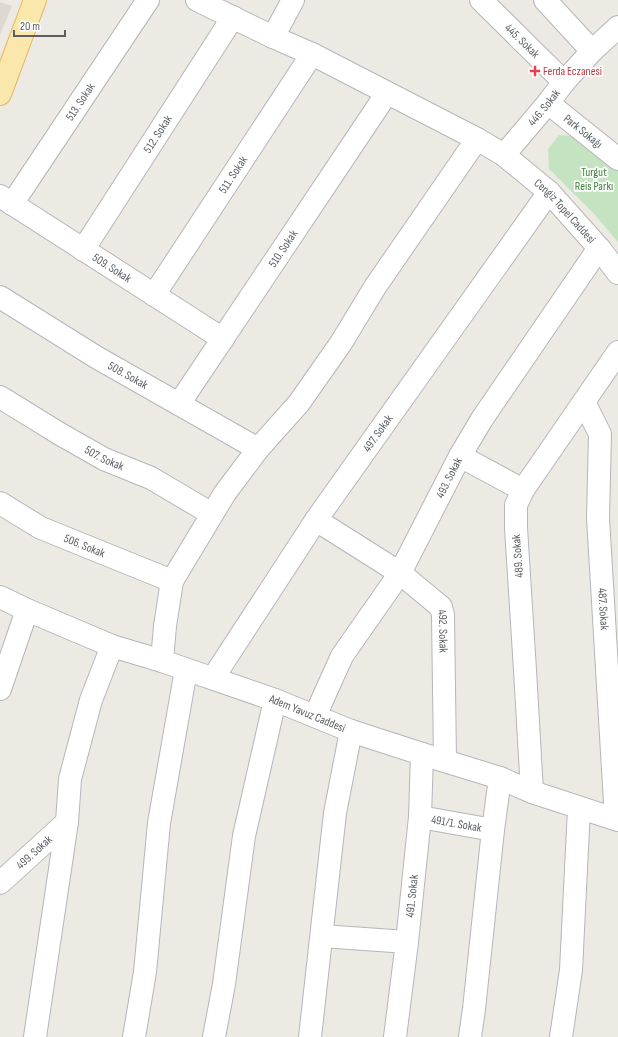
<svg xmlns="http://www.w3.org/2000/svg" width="618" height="1037" viewBox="0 0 618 1037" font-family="'Sofia Sans Condensed',sans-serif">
<rect width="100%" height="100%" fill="#edeae3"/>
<polygon fill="#ddd9d1" points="0,2 12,6 0,35"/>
<polygon fill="#c4e3c1" points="559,135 572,136 618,169 618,242 595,215 549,169 548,149"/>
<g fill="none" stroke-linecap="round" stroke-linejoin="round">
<g stroke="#b4b6b9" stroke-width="24">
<g id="minor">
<path id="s1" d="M197,0L273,37L312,54L477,139L504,155L549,192L599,248L618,273"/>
<path id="s2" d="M481,0L564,82"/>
<polyline points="545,0 592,51"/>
<polyline points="273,37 293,0"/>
<path id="s3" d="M548,103L618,159"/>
<path id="s4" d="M504,155L548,103L564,82L592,51L618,27"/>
<path id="s5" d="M0,196L223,339"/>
<path id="s6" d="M12,204L148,0"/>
<path id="s7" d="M83,250L233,17"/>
<path id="s8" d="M154,295L312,54"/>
<path id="s9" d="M0,297L96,357L258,449"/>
<path id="s10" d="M0,397L60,434L104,459L151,478L212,514"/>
<path id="s11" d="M584,402L600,434L598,518L616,819"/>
<path id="s12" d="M179,404L387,93"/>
<polyline points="460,456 523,490"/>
<path id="s13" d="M0,503L41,528L172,581"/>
<path id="s14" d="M316,520L400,573L441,607L443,615L445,760"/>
<path id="s15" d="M0,597L27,610L112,646L162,661L275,700L351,731L422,754L500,778L532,792L618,820"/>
<polyline points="162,661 165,626 172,581 225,493 258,449 299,403 341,343 375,287 477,139"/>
<path id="s16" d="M213,678L316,520L549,192"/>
<polyline points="0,689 27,610"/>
<path id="s17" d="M315,716L342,656L400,573L460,456L482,419L599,248"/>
<polyline points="532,792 525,670 516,528 516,505 523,490 618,352"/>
<path id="s18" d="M420,817L493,830"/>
<path id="s19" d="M0,883L67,822"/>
<polyline points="322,936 407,942"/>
<polyline points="35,1037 67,822 70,779 91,700 112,646"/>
<polyline points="134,1037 145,972 159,823 186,670"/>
<polyline points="214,1037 224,984 244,836 275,700"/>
<polyline points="310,1037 335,813 351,731"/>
<path id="s20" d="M395,1037L407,942L420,817L422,754"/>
<polyline points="470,1037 474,1009 493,830 500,778"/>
<polyline points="561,1037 571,970 579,808"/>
</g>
</g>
<g stroke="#e7b862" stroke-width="24">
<polyline id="major" points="0,94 35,0"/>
</g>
<use href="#minor" stroke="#fff" stroke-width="22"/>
<use href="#major" stroke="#f9e7ac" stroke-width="22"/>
</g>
<path fill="#e0444e" stroke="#fff" stroke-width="1.5" d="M533 65h4v4h4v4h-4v4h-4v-4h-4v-4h4z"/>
<g text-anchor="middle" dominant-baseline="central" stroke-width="3.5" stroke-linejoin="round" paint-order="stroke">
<g font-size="12" fill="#5b5f63" stroke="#fff">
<text stroke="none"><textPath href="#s2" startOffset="58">445. Sokak</textPath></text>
<text stroke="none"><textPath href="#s6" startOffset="123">513. Sokak</textPath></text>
<text stroke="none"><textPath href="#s4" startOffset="62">446. Sokak</textPath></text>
<text stroke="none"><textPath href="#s3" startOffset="45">Park Sokağı</textPath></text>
<text stroke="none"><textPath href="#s7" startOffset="138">512. Sokak</textPath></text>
<text stroke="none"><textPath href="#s8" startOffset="144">511. Sokak</textPath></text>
<text stroke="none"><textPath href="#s1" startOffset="427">Cengiz Topel Caddesi</textPath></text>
<text stroke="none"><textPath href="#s12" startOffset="187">510. Sokak</textPath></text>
<text stroke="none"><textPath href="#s5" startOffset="133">509. Sokak</textPath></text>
<text stroke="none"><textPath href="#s9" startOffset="150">508. Sokak</textPath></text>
<text stroke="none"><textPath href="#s16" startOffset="295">497. Sokak</textPath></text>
<text stroke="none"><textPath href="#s10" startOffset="121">507. Sokak</textPath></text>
<text stroke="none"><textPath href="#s17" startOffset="274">493. Sokak</textPath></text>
<text stroke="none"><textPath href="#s13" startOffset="95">506. Sokak</textPath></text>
<text transform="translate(518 556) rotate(-94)">489. Sokak</text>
<text stroke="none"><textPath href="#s11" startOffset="211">487. Sokak</textPath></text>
<text stroke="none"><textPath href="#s14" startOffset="177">492. Sokak</textPath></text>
<text stroke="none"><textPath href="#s15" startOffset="329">Adem Yavuz Caddesi</textPath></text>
<text stroke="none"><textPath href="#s18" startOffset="37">491/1. Sokak</textPath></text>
<text stroke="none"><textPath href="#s19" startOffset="46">499. Sokak</textPath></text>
<text stroke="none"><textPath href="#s20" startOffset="142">491. Sokak</textPath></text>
</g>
<g font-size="12" fill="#be3a42" stroke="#fff" text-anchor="start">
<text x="543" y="71">Ferda Eczanesi</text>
</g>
<g font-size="12" fill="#3d823b" stroke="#fff">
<text x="594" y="172">Turgut<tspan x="594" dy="14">Reis Parkı</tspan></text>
</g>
</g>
<path d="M14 30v6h51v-6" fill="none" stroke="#5b5f63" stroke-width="2"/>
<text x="20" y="30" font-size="12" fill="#5b5f63" stroke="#ffffff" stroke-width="3" paint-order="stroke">20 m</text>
</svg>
